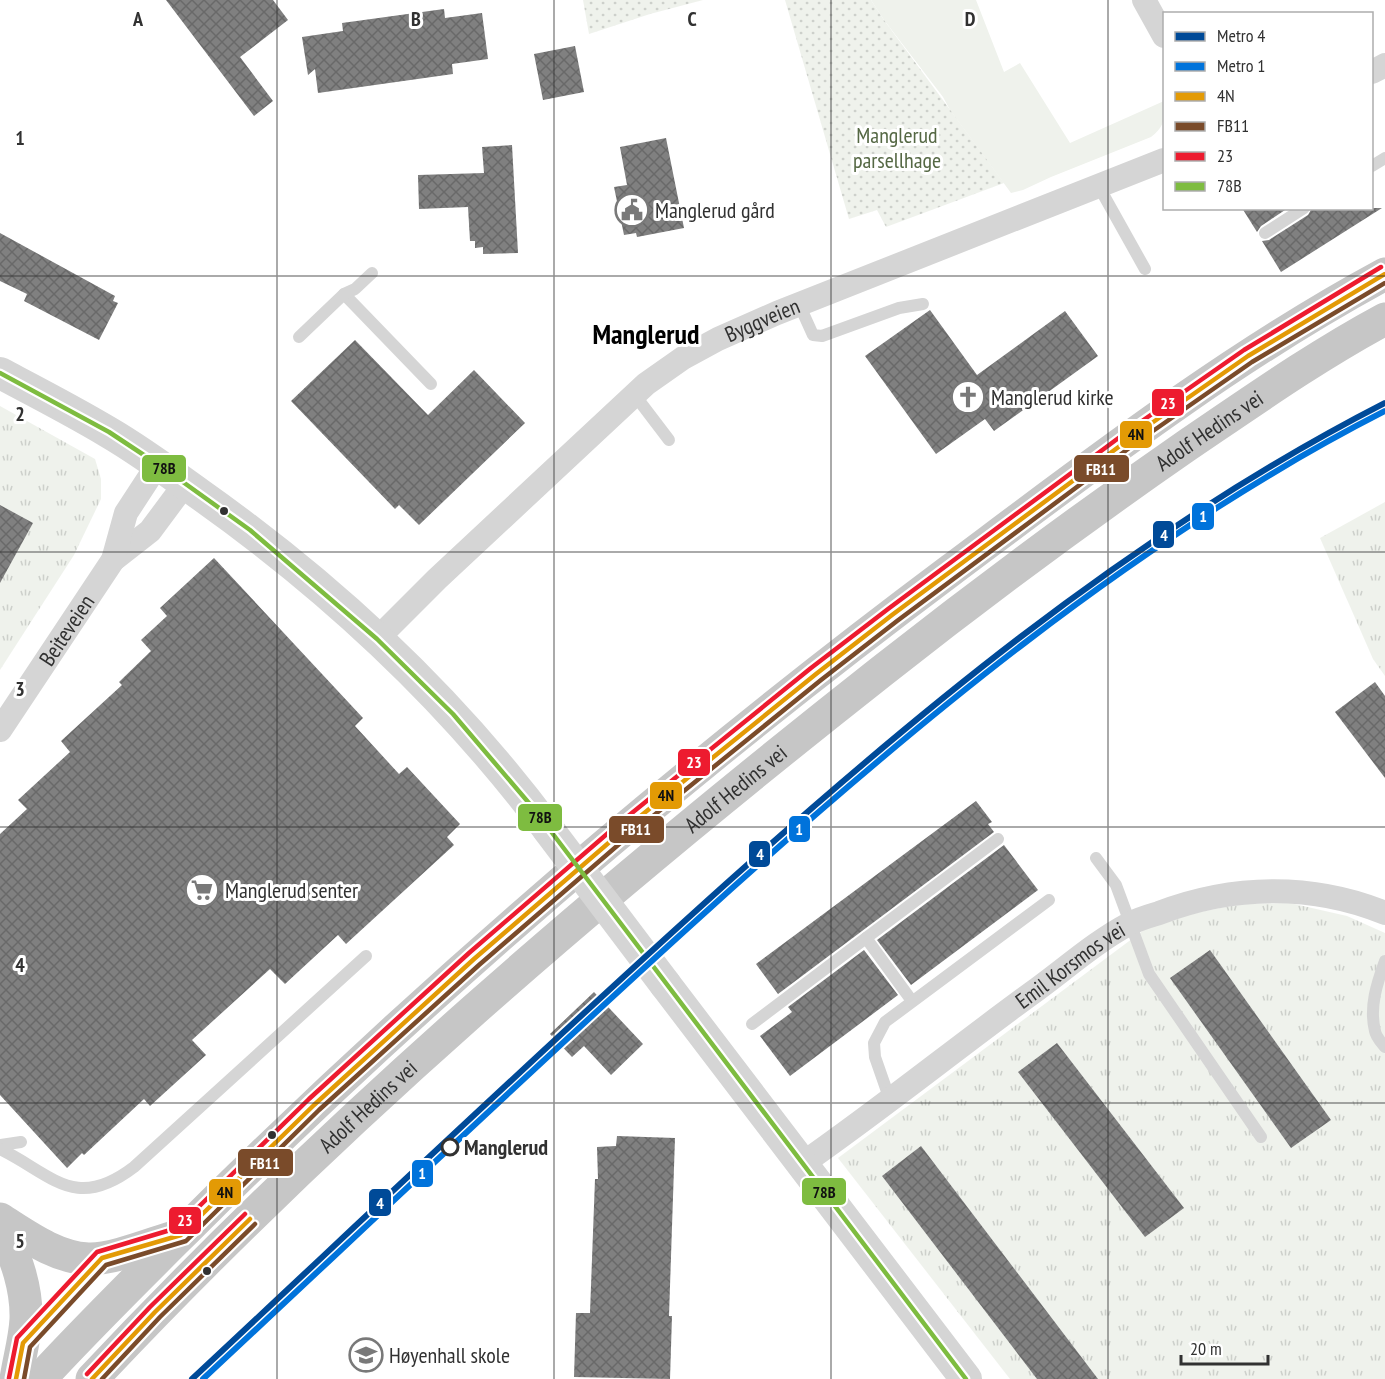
<svg xmlns="http://www.w3.org/2000/svg" width="1385" height="1379" viewBox="0 0 1385 1379" font-family="'PT Sans Narrow',sans-serif">
<defs>
<pattern id="grass-tufts" width="24" height="20" patternUnits="userSpaceOnUse" patternTransform="scale(1.5)"><rect width="24" height="20" fill="#eff2ec"/><path d="M3 7l-1-3M5 7V3M7 7l1-3M15 17l-1-3M17 17v-4M19 17l1-3" fill="none" stroke="#cdd0cb"/></pattern>
<pattern id="garden-dots" width="8" height="8" patternUnits="userSpaceOnUse" patternTransform="scale(1.5)"><rect width="8" height="8" fill="#eff2ec"/><path d="M2 2h.1M6 6h.1" fill="none" stroke="#cdd0cb" stroke-width="1.8" stroke-linecap="round"/></pattern>
<pattern id="building-cross-hatch" width="8" height="8" patternUnits="userSpaceOnUse" patternTransform="scale(1.5)"><rect width="8" height="8" fill="#808080"/><path d="M0 0l8 8M0 8l8-8" fill="none" stroke="#696969"/></pattern>
</defs>
<rect width="100%" height="100%" fill="#fff"/>
<g fill="url(#grass-tufts)">
<polygon points="0,406 95,459 101,479 101,499 74,555 0,670"/>
<polygon points="1385,502 1385,676 1373,659 1320,538"/>
<polygon points="1290,903 1347,916 1385,933 1385,1379 1010,1379 838,1158 1156,921 1240,904"/>
</g>
<path fill="#eff2ec" d="M871,0H976L1004,72L1020,63L1070,143L1164,101C1164,119 1166,125 1151,137L1051,177L1023,190L1011,193L950,110L943,97L884,20Z"/>
<g fill="url(#garden-dots)">
<polygon points="583,0 703,0 650,14 589,34"/>
<polygon points="785,0 871,0 884,20 1004,183 886,227 877,210 849,219"/>
</g>
<g fill="url(#building-cross-hatch)">
<polygon points="166,0 273,0 288,20 240,57 273,101 254,116"/>
<polygon points="444,9 445,18 482,13 488,59 452,64 453,74 318,93 315,69 308,75 302,37 343,31 342,23"/>
<polygon points="575,46 584,92 543,100 534,54"/>
<polygon points="666,138 684,228 637,237 636,233 624,235 614,187 627,185 620,147"/>
<polygon points="512,145 518,253 483,254 483,247 475,248 475,241 470,241 468,207 419,209 418,175 484,173 482,147"/>
<polygon points="1242,208 1288,208 1261,226 1257,232"/>
<polygon points="1312,208 1382,208 1281,272 1262,241 1269,240 1308,215"/>
<polygon points="0,233 115,296 113,301 118,303 99,340 24,301 27,294 0,281"/>
<polygon points="930,310 977,375 1065,311 1098,356 994,431 985,419 936,454 865,356"/>
<polygon points="355,340 428,415 474,370 525,423 419,525 399,505 395,509 291,401"/>
<polygon points="0,505 33,523 0,583"/>
<polygon points="214,558 363,718 355,726 399,774 407,767 460,824 447,837 454,845 346,944 338,935 285,984 270,969 192,1040 206,1055 150,1106 144,1099 84,1155 82,1153 67,1168 0,1095 0,834 27,809 18,800 70,752 61,741 122,685 119,682 151,651 141,640 167,616 160,608"/>
<polygon points="1375,682 1385,696 1385,778 1335,712"/>
<polygon points="976,801 992,822 988,824 994,832 778,994 756,964"/>
<polygon points="1004,845 1038,890 911,985 877,940"/>
<polygon points="864,950 898,995 790,1076 760,1036 792,1012 788,1007"/>
<polygon points="1210,950 1331,1120 1291,1148 1170,978"/>
<polygon points="594,992 643,1044 611,1075 584,1046 572,1057 550,1034"/>
<polygon points="1057,1043 1184,1208 1145,1237 1018,1072"/>
<polygon points="617,1136 675,1138 669,1316 672,1316 670,1379 574,1377 576,1313 590,1313 595,1179 598,1179 597,1147 616,1146"/>
<polygon points="921,1146 1098,1379 1037,1379 882,1176"/>
</g>
<g fill="none" stroke-linecap="round" stroke-linejoin="round">
<g stroke="#d5d5d5" stroke-width="12">
<polyline points="1372,166 1385,158"/>
<polyline points="1098,185 1145,269"/>
<polyline points="1265,233 1304,208"/>
<polyline points="344,294 431,384"/>
<polyline points="799,304 813,335 822,336 899,308 923,304"/>
<polyline points="299,337 344,294 355,289 372,273"/>
<polyline points="634,394 669,440"/>
<polyline points="1096,858 1116,885 1149,974 1261,1137"/>
<path d="M1385,961C1377,983 1369,1007 1375,1031C1376,1037 1381,1042 1385,1047"/>
<polyline points="912,1001 866,938 998,839"/>
<polyline points="752,1024 866,938"/>
<polyline points="890,1100 875,1057 874,1043 885,1022 1049,900"/>
<polyline points="0,1145 21,1142"/>
<path d="M0,1149C53,1175 75,1212 134,1167L366,956"/>
<polyline points="33,1331 95,1265"/>
</g>
<g stroke="#d5d5d5" stroke-width="24">
<polyline points="1144,0 1164,36"/>
<polyline points="1372,72 1385,65"/>
<polyline points="113,560 150,531 185,484"/>
<path id="s1" d="M377,639L437,579L646,384L683,358L718,339L777,313L1164,160"/>
<path id="s2" d="M0,730L113,560L126,513L158,464"/>
<path id="s3" d="M802,1164C881,1109 955,1049 1032,993C1064,970 1095,942 1129,924C1138,919 1149,916 1159,913C1232,885 1312,883 1385,913"/>
</g>
<g stroke="#d5d5d5" stroke-width="32">
<path d="M0,373C36,392 73,411 108,432C139,450 169,472 198,493C331,587 451,699 548,829"/>
<polyline points="665,984 966,1379"/>
</g>
<g stroke="#c6c6c6" stroke-width="33">
<path d="M0,1219C27,1236 55,1257 88,1259C112,1260 153,1243 177,1236"/>
<path d="M0,1220C13,1253 27,1283 26,1319C25,1339 19,1359 16,1379"/>
<path d="M40,1379C97,1317 158,1258 218,1198C447,973 693,763 951,570C1090,466 1231,357 1385,274"/>
<path id="s4" d="M92,1379C334,1121 604,890 882,671C981,593 1082,518 1186,446C1251,402 1316,356 1385,319"/>
</g>
<polyline stroke="#d5d5d5" stroke-width="32" points="548,829 665,984"/>
<g stroke="#fff" stroke-width="9">
<g id="bus-1">
<polyline points="16,1379 23,1343 102,1258 181,1235 314,1105 474,959 627,827 816,674 892,615 1136,434 1248,356 1385,274"/>
<polyline points="92,1379 155,1312 250,1219"/>
</g>
</g>
<g stroke="#fff" stroke-width="9">
<g id="bus-2">
<polyline points="24,1379 30,1347 106,1265 186,1241 319,1110 479,965 632,833 821,680 897,621 1140,440 1252,362 1385,283"/>
<polyline points="102,1379 160,1317 255,1224"/>
</g>
</g>
<g stroke="#fff" stroke-width="9">
<g id="bus-3">
<polyline points="87,1374 150,1307 245,1214"/>
<polyline points="9,1378 17,1338 97,1252 177,1228 309,1099 469,953 622,821 811,668 888,609 1132,428 1244,350 1381,267"/>
</g>
</g>
<g stroke="#fff" stroke-width="9">
<polyline id="bus-4" points="0,373 109,432 162,467 250,530 377,639 453,714 534,809 966,1379"/>
</g>
<use href="#bus-1" stroke="#e39a05" stroke-width="4.5"/>
<use href="#bus-2" stroke="#7a4b2a" stroke-width="4.5"/>
<use href="#bus-3" stroke="#ed1b2f" stroke-width="4.5"/>
<use href="#bus-4" stroke="#7ebc40" stroke-width="4.5"/>
<g stroke="#fff" stroke-width="10">
<path id="metro-1" d="M192,1379C357,1225 520,1070 687,919C901,725 1127,535 1385,403"/>
</g>
<g stroke="#fff" stroke-width="10">
<path id="metro-2" d="M203,1379C368,1225 532,1069 699,918C907,730 1134,539 1385,411"/>
</g>
<use href="#metro-1" stroke="#004a98" stroke-width="6"/>
<use href="#metro-2" stroke="#0073db" stroke-width="6"/>
</g>
<path fill="none" stroke="#313131" stroke-width="1.5" stroke-opacity="0.55" d="M277,0V1379M554,0V1379M831,0V1379M1108,0V1379M0,276H1385M0,552H1385M0,827H1385M0,1103H1385"/>
<defs>
<g id="civic-ring" transform="scale(1.725)"><circle r="9.5" fill="#fff" stroke="#797979" stroke-width="1.5"/><path d="M-.6-6.5H3V-4.5H.6V-3L4-1V1h2V6H-6V1h2V-1L-.6-3ZM-1.2 2.5V6h2.4V2.5Z" fill="#797979"/></g>
<g id="church-ring" transform="scale(1.725)"><circle r="9.5" fill="#fff" stroke="#797979" stroke-width="1.5"/><path d="M-1.2-6h2.4v3.5h3.3v2.4h-3.3V6h-2.4V-.1h-3.3v-2.4h3.3Z" fill="#797979"/></g>
<g id="supermarket-ring" transform="scale(1.725)"><circle r="9.5" fill="#fff" stroke="#797979" stroke-width="1.5"/><path d="M-6-5.5h2.5l.6 2H6L4.5 2H-2.5L-4.4-4H-6ZM-1.5 3.2a1.3 1.3 0 1 0 .1 0ZM3 3.2a1.3 1.3 0 1 0 .1 0Z" fill="#797979"/></g>
<g id="school-ring" transform="scale(1.725)"><circle r="9.5" fill="#fff" stroke="#797979" stroke-width="1.5"/><path d="M0-5L7-2L0 1L-7-2ZM-4 1L0 2.5L4 1V4Q0 6-4 4Z" fill="#797979"/></g>
</defs>
<g fill-rule="evenodd">
<use href="#civic-ring" x="632" y="210"/>
<use href="#church-ring" x="968" y="397"/>
<use href="#supermarket-ring" x="202" y="890"/>
<use href="#school-ring" x="366" y="1355"/>
</g>
<g fill="#313131" stroke="#fff" stroke-width="2">
<circle cx="224" cy="511" r="5"/>
<circle cx="272" cy="1135" r="5"/>
<circle cx="207" cy="1271" r="5"/>
</g>
<circle fill="#fff" stroke="#313131" stroke-width="3" cx="450" cy="1147" r="8"/>
<g text-anchor="middle" dominant-baseline="central" stroke-width="6" stroke-linejoin="round" paint-order="stroke">
<g font-size="22" fill="#556844" stroke="#fff">
<text x="897" y="135">Manglerud<tspan x="897" dy="25">parsellhage</tspan></text>
</g>
<g font-size="22" fill="#313131" stroke="#fff" text-anchor="start">
<text x="655" y="210">Manglerud gård</text>
<text x="991" y="397">Manglerud kirke</text>
<text x="225" y="890">Manglerud senter</text>
<text x="389" y="1355">Høyenhall skole</text>
</g>
<g font-size="22" fill="#313131" stroke="#fff">
<text stroke="none"><textPath href="#s1" startOffset="504">Byggveien</textPath></text>
<text stroke="none"><textPath href="#s4" startOffset="1468">Adolf Hedins vei</textPath></text>
<text stroke="none"><textPath href="#s2" startOffset="120">Beiteveien</textPath></text>
<text stroke="none"><textPath href="#s4" startOffset="874">Adolf Hedins vei</textPath></text>
<text stroke="none"><textPath href="#s3" startOffset="334">Emil Korsmos vei</textPath></text>
<text stroke="none"><textPath href="#s4" startOffset="388">Adolf Hedins vei</textPath></text>
</g>
<g font-size="22" font-weight="bold" fill="#313131" stroke="#fff" text-anchor="start">
<text x="464" y="1147">Manglerud</text>
</g>
<g font-size="28" font-weight="bold" fill="#000" stroke="#fff">
<text x="646" y="333">Manglerud</text>
</g>
</g>
<g font-size="20" text-anchor="middle" font-weight="bold" fill="#313131" stroke="#fff" stroke-width="6" stroke-linejoin="round" paint-order="stroke">
<text x="138" y="26">A</text>
<text x="416" y="26">B</text>
<text x="692" y="26">C</text>
<text x="970" y="26">D</text>
<text x="20" y="145">1</text>
<text x="20" y="421">2</text>
<text x="20" y="696">3</text>
<text x="20" y="972">4</text>
<text x="20" y="1248">5</text>
</g>
<g stroke="#fff" stroke-width="2">
<rect x="1151" y="388" width="34" height="29" rx="6" fill="#ed1b2f"/>
<rect x="1119" y="420" width="34" height="29" rx="6" fill="#e39a05"/>
<rect x="141" y="454" width="46" height="29" rx="6" fill="#7ebc40"/>
<rect x="1073" y="454" width="57" height="29" rx="6" fill="#7a4b2a"/>
<rect x="1191" y="502" width="24" height="29" rx="6" fill="#0073db"/>
<rect x="1152" y="520" width="23" height="29" rx="6" fill="#004a98"/>
<rect x="677" y="748" width="34" height="29" rx="6" fill="#ed1b2f"/>
<rect x="649" y="781" width="34" height="29" rx="6" fill="#e39a05"/>
<rect x="517" y="803" width="46" height="29" rx="6" fill="#7ebc40"/>
<rect x="788" y="815" width="23" height="28" rx="6" fill="#0073db"/>
<rect x="608" y="815" width="57" height="29" rx="6" fill="#7a4b2a"/>
<rect x="748" y="840" width="23" height="28" rx="6" fill="#004a98"/>
<rect x="237" y="1148" width="57" height="29" rx="6" fill="#7a4b2a"/>
<rect x="411" y="1159" width="23" height="29" rx="6" fill="#0073db"/>
<rect x="801" y="1177" width="46" height="29" rx="6" fill="#7ebc40"/>
<rect x="208" y="1178" width="34" height="28" rx="6" fill="#e39a05"/>
<rect x="368" y="1188" width="24" height="29" rx="6" fill="#004a98"/>
<rect x="168" y="1206" width="34" height="29" rx="6" fill="#ed1b2f"/>
</g>
<g font-size="16" text-anchor="middle" font-weight="bold" fill="#fff">
<text x="1168" y="409">23</text>
<text x="1101" y="475">FB11</text>
<text x="1203" y="522">1</text>
<text x="1164" y="541">4</text>
<text x="694" y="768">23</text>
<text x="799" y="835">1</text>
<text x="636" y="835">FB11</text>
<text x="760" y="860">4</text>
<text x="265" y="1169">FB11</text>
<text x="422" y="1179">1</text>
<text x="380" y="1209">4</text>
<text x="185" y="1226">23</text>
</g>
<g font-size="16" text-anchor="middle" font-weight="bold" fill="#111">
<text x="1136" y="440">4N</text>
<text x="164" y="474">78B</text>
<text x="666" y="801">4N</text>
<text x="540" y="823">78B</text>
<text x="824" y="1198">78B</text>
<text x="225" y="1198">4N</text>
</g>
<rect x="1163" y="12" width="210" height="198" fill="#ffffff" stroke="#adadad" stroke-width="1.5"/>
<rect x="1175" y="32" width="30" height="9" fill="#004a98" stroke="#adadad" stroke-width="1.5"/>
<text x="1217" y="42" font-size="18" fill="#313131">Metro 4</text>
<rect x="1175" y="62" width="30" height="9" fill="#0073db" stroke="#adadad" stroke-width="1.5"/>
<text x="1217" y="72" font-size="18" fill="#313131">Metro 1</text>
<rect x="1175" y="92" width="30" height="9" fill="#e39a05" stroke="#adadad" stroke-width="1.5"/>
<text x="1217" y="102" font-size="18" fill="#313131">4N</text>
<rect x="1175" y="122" width="30" height="9" fill="#7a4b2a" stroke="#adadad" stroke-width="1.5"/>
<text x="1217" y="132" font-size="18" fill="#313131">FB11</text>
<rect x="1175" y="152" width="30" height="9" fill="#ed1b2f" stroke="#adadad" stroke-width="1.5"/>
<text x="1217" y="162" font-size="18" fill="#313131">23</text>
<rect x="1175" y="182" width="30" height="9" fill="#7ebc40" stroke="#adadad" stroke-width="1.5"/>
<text x="1217" y="192" font-size="18" fill="#313131">78B</text>
<path d="M1181 1355v9h87v-9" fill="none" stroke="#313131" stroke-width="3"/>
<text x="1190" y="1355" font-size="18" fill="#313131" stroke="#ffffff" stroke-width="4.5" paint-order="stroke">20 m</text>
</svg>
